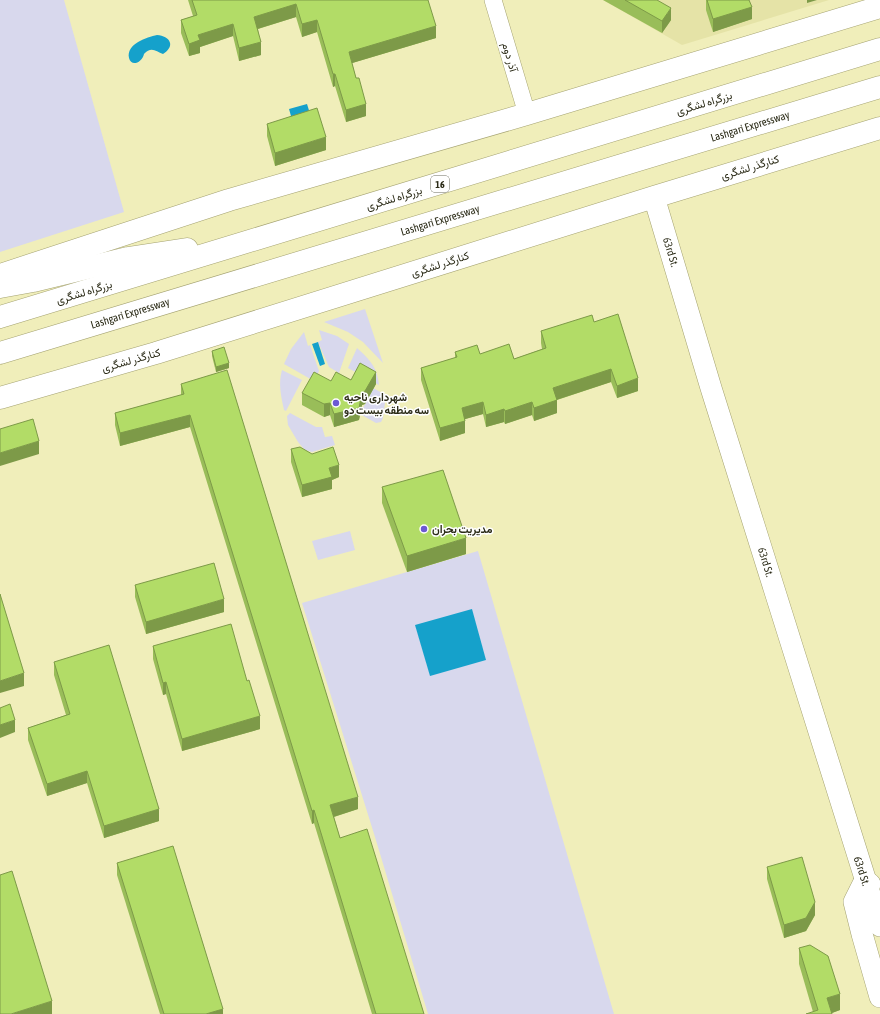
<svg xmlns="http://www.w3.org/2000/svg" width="880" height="1014" viewBox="0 0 880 1014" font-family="'Asap Condensed',Vazirmatn,sans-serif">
<rect width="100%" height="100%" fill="#f0eeba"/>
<polygon fill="#e5e3a7" points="603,0 829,0 682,45"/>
<g fill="#d8d8ed">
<polygon points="0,0 64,0 124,212 0,252"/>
<polygon points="365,309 383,363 363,342 348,332 324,322"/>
<polygon points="319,330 337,336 349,344 339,373 329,367 318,342 322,340"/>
<polygon points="304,332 308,346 310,345 319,371 314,381 284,364 291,349"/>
<path d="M357,348C370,360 377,367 379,385L348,368Z"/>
<path d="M282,370L302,380L286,411L284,410C281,397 278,383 282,370Z"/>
<polygon points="373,388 386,395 383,418 381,422 376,423 360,414"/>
<polygon points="290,413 316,427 322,427 325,437 332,436 335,445 312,452 305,450 298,442 288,425 287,416"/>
<polygon points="350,531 355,550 318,560 312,541"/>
<polygon points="478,551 614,1014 428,1014 375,837 302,603"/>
</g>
<g fill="#15a1cb">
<path d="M157,35C170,36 176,46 163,54C156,51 151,46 144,54C142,63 131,67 129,58C126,44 147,37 157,35Z"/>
<polygon points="307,104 311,117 293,123 289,109"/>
<polygon points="318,342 325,364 320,366 312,344"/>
<polygon points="472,609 486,660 430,676 415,625"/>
</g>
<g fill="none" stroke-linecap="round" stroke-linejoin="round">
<g stroke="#a4a271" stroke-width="18">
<polyline id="minor" points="493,0 527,114"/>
</g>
<g stroke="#a4a271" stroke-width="22">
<g id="tertiary">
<polyline points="654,197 711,388 880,926"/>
<polyline points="870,884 865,880 854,902 862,934 880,997"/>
</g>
</g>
<g stroke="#a4a271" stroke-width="23">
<g id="primary">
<polyline points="0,275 229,200 527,114 880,7"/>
<polyline points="0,398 156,353 654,197 880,128"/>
</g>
</g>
<g stroke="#a4a271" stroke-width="23">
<g id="trunk">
<polyline points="0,287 33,281 128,258 187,249"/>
<polyline points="0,317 880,49"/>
<polyline points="0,353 880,87"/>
</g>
</g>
<use href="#minor" stroke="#fff" stroke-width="17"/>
<use href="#tertiary" stroke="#fff" stroke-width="21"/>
<use href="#primary" stroke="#fff" stroke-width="22"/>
<use href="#trunk" stroke="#fff" stroke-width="22"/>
</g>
<g fill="#99bd59">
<polygon points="188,0 428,0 436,38 352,63 366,116 346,122 335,86 333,87 317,32 302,37 296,17 258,29 261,55 239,61 233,36 200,47 200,53 189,56 181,33 181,20 193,16"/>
<polygon points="603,0 657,0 671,20 662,33"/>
<polygon points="706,0 749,0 752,19 713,32 706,10"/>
<polygon points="267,124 326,150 275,166 267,136"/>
<polygon points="594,322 638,391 617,398 611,382 557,400 557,413 534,421 532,415 505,424 504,422 486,427 483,414 465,419 465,433 440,441 421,380 421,368 455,358 455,352 480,354 514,359 542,349 541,343 541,331"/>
<polygon points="212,351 229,368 216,372 212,356"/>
<polygon points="351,380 376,384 365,404 362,405 359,420 334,427 330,415 324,417 302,405 302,393 331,381"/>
<polygon points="181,384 358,809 334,817 340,838 424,1014 372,1014 314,823 312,824 190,427 120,446 115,425 115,413 181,395"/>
<polygon points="291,449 339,477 332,480 332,489 302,497 291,462"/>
<polygon points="382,487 466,554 407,572 382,503"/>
<polygon points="135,585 224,612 146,634 135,597"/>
<polygon points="153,646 247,681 260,729 182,751 166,694 163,695 153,659"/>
<polygon points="54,662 159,821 104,838 87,783 47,796 28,740 28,728 66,715 54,675"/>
<polygon points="117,863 223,1014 160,1014 117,875"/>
<polygon points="767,867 815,915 806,931 784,938 767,879"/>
<polygon points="799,948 840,1010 832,1013 813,1012 799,964"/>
</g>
<g fill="#7d9a48">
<polygon points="807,0 817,0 807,3"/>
<polygon points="296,4 296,17 254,30 254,17"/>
<polygon points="752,7 752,19 713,32 713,19"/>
<polygon points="671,8 671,20 662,33 662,21"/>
<polygon points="317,20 317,32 302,37 302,24"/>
<polygon points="233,24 233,36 200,47 200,53 189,56 189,44 198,35"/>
<polygon points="436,26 436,38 349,64 349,52"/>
<polygon points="261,42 261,55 239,61 239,48"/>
<polygon points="333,74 335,74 335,86 333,87"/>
<polygon points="366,104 366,116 346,122 346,110"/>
<polygon points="326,137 326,150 275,166 275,153"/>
<polygon points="229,363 229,368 216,372 216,367"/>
<polygon points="611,369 611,382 553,401 553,388"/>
<polygon points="376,372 376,384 365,404 362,405 359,420 334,427 334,414 362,393"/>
<polygon points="638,378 638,391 617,398 617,386"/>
<polygon points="557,400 557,413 534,421 534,408"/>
<polygon points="483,402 483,414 462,420 462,408"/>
<polygon points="532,402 532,415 505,424 505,411"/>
<polygon points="330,403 330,415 324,417 324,404"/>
<polygon points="504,409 504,422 486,427 486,415"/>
<polygon points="190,415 190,427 120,446 120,433"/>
<polygon points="465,421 465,433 440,441 440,428"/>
<polygon points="39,441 39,454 0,466 0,453"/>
<polygon points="339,465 339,477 332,480 332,489 302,497 302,485 329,468"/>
<polygon points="466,538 466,554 407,572 407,556"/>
<polygon points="224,599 224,612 146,634 146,622"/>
<polygon points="24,673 24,686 0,693 0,681"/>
<polygon points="166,682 166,694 163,695 163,683"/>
<polygon points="260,716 260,729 182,751 182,739"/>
<polygon points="15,720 15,732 0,738 0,725"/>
<polygon points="87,771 87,783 47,796 47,784"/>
<polygon points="358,797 358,809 330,818 330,805"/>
<polygon points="159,809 159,821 104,838 104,826"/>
<polygon points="314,810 314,823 312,824 312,811"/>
<polygon points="815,902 815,915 806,931 784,938 784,925"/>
<polygon points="840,994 840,1010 829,1014 827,998"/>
<polygon points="52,1001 52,1014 11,1014"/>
<polygon points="223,1009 223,1014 206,1014"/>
</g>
<g fill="#b2dc67" stroke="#7d9a48">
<polygon points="192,0 428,0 436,26 349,52 356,78 359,78 366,104 346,110 335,74 333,74 317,20 302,24 296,4 254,17 261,42 239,48 233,24 198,35 200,40 189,44 181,20 197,15"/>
<polygon points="625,0 657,0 671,8 662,21"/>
<polygon points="707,0 749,0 752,7 713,19"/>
<polygon points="317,108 326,137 275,153 267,124"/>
<polygon points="618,314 638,378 617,386 611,369 553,388 557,400 534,408 532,402 505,411 504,409 486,415 483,402 462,408 465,421 440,428 421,368 457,357 455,352 477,345 480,354 509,344 514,359 546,348 541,331 592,315 594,322"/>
<polygon points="224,347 229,363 216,367 212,351"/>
<polygon points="360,363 376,372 365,391 362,393 359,408 334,414 330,403 324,404 302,393 314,372 331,381 336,372 351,380"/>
<polygon points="227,370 358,797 330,805 340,838 367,829 424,1014 376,1014 314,810 312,811 190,415 120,433 115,413 184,394 181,384"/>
<polygon points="33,419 39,441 0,453 0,429"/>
<polygon points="300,447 312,454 333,447 339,465 329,468 332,477 302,485 291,449"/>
<polygon points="443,470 466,538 407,556 382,487"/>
<polygon points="214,563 224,599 146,622 135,585"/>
<polygon points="0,594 24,673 0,681"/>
<polygon points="231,624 247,681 249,680 260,716 182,739 166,682 163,683 153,646"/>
<polygon points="109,645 159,809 104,826 87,771 47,784 28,728 70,714 54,662"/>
<polygon points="10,704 15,720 0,725 0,708"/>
<polygon points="173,846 223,1009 206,1014 164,1014 117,863"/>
<polygon points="802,857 815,902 806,918 784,925 767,867"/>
<polygon points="12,871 52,1001 11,1014 0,1014 0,875"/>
<polygon points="810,945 828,956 840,994 827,998 832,1014 806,1014 818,1010 799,948"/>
</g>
<g fill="#6c59d3" stroke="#fff" stroke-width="1.5">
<circle cx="336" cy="403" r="4"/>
<circle cx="424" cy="529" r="4"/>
</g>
<g text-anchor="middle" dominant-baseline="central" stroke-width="3" stroke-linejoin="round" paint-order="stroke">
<rect fill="#fff" stroke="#6b6b5d" stroke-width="1" x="431" y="176" width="18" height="16" rx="3"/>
<g font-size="10" font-weight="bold" fill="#2b2b17">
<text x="440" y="184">16</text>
</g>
<g font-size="11" fill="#2b2b17" stroke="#fff">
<text transform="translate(510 57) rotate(74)">آذر دوم</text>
<text transform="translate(704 103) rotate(-17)">بزرگراه لشگری</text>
<text transform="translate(750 126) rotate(-17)">Lashgari Expressway</text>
<text transform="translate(750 167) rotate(-17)">کنارگذر لشگری</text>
<text transform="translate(394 198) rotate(-17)">بزرگراه لشگری</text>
<text transform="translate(440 220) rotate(-17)">Lashgari Expressway</text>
<text transform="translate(671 252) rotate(73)">63rd St.</text>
<text transform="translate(440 264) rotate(-18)">کنارگذر لشگری</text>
<text transform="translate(84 292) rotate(-17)">بزرگراه لشگری</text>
<text transform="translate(130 313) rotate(-17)">Lashgari Expressway</text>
<text transform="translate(131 360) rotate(-16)">کنارگذر لشگری</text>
<text transform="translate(766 562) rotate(73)">63rd St.</text>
<text transform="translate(862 871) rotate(72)">63rd St.</text>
</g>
<g font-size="11" font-weight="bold" fill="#2b2b17" stroke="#fff" text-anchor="start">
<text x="344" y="397">شهرداری ناحیه<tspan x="344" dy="13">سه منطقه بیست دو</tspan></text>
<text x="432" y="529">مدیریت بحران</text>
</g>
</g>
</svg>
